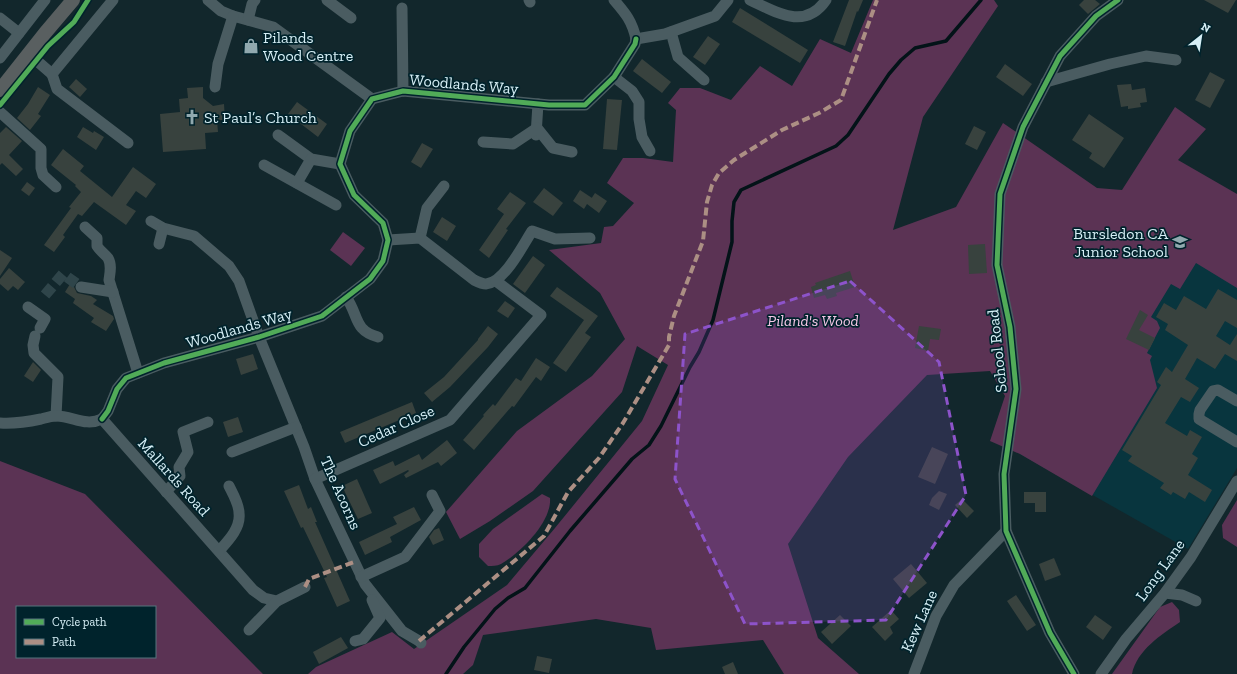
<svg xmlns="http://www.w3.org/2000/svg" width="1237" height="674" viewBox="0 0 1237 674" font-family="'Zilla Slab',serif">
<rect width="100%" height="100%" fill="#12272c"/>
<polygon fill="#08353e" points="1237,194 1237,468 1188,549 1020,454"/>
<g fill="#5b3354" fill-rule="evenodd">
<polygon points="873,0 994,0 998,6 923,117 893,230 956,207 1003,123 1097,188 1122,190 1175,107 1206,129 1178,160 1237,194 1237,288 1196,263 1180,289 1171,284 1151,317 1157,321 1160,328 1147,353 1152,356 1150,360 1157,388 1092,496 1020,454 990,441 1005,396 990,371 927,375 848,457 788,544 818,638 859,674 784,674 763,640 656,650 651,628 596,619 483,635 473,665 463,674 308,674 316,667 392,632 414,649 507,585 555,528 642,421 668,365 637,346 622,392 533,491 490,521 460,539 446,512 517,431 592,376 625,339 600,293 549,250 601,243 604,227 613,226 634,203 607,183 623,158 643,158 673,162 676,110 668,103 680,88 700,88 731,100 760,66 792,86 820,39 851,53"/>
<polygon points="343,232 365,248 351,266 330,250"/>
<path d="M0,461L85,494L263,674H0ZM17,607H155V657H17Z"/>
<path d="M542,494L550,498C552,522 520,553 501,564C497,566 492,566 488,566L479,557V544L493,529Z"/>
<polygon points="1237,500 1237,547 1223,538 1222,525"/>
<path d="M1172,602L1179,610L1180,622C1161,635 1137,650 1132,674H1112L1160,607Z"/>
</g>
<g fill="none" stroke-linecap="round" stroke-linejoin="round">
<polyline stroke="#031318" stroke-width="3.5" points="446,674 464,647 495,609 508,598 525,588 570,531 632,459 649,445 661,426 690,367 699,352 713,320 732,242 732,221 734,202 741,190 836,146 848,135 889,74 901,60 915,48 946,41 981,0"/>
</g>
<g fill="#38423e">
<polygon points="849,0 863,0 858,12 857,11 845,46 833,42"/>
<polygon points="1084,0 1095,0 1100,4 1088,14 1079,5"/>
<polygon points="1204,0 1236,0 1228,13"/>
<polygon points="740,8 808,50 800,63 732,22"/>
<polygon points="708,36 720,44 705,65 693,57"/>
<polygon points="642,59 671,82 662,93 633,71"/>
<polygon points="1005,64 1032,84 1023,96 996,77"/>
<polygon points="1210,72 1225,80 1210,108 1195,100"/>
<polygon points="76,79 87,89 80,97 69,87"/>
<polygon points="1131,84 1132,90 1145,88 1147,102 1140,103 1141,107 1128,109 1128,106 1121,107 1117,85"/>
<polygon points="38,87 50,95 38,114 41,116 30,130 17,118 28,104"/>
<polygon points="203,87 203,98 213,106 224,104 225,120 217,120 218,132 205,133 206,149 163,152 160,114 180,112 179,99 188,98 187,88"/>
<polygon points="607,99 622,100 617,150 603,149"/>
<polygon points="297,102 327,124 318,137 288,114"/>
<polygon points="1089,114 1124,138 1104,168 1089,158 1092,153 1072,140"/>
<polygon points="974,126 986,132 977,150 965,144"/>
<polygon points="6,127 22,141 9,155 23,169 16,176 2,163 0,165 0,133"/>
<polygon points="83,127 93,133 94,131 104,137 96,150 77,137"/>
<polygon points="422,143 433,149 421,168 411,162"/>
<polygon points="63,149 84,166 80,171 112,197 133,167 156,184 146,198 136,191 126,205 136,211 126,225 94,202 82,216 78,214 63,235 65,237 54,252 44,245 71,208 69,207 81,192 75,186 76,185 51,165"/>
<polygon points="27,182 35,188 29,196 21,190"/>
<polygon points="544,188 563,203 553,216 533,202"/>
<polygon points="580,190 592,198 589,202 595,193 607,201 599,213 587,204 584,209 573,201"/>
<polygon points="510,192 526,203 506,229 508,230 489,258 479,250 504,214 497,209"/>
<polygon points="442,217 456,226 447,241 433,232"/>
<polygon points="985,244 987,273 969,274 968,245"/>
<polygon points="0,250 12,258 0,276"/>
<polygon points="533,256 545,265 525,293 513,284"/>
<polygon points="9,268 25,282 18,290 13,286 8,291 0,284 0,279"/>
<polygon points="850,271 855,287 836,293 837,296 827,299 825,295 814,298 811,287 816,285 815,283"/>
<polygon points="70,284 74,287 77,293 91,296 97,300 93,304 113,316 114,319 106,331 91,322 94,318 73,303 75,299 65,292"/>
<polygon points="557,287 598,316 585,333 591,337 566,372 553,363 584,320 550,296"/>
<polygon points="1218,289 1237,300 1237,328 1225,321 1216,336 1230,345 1237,334 1237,361 1225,354 1215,369 1197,358 1185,379 1199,388 1190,402 1181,397 1165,423 1187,436 1190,430 1202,437 1192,454 1198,458 1188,475 1212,490 1205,502 1189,492 1185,499 1173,492 1171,495 1160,488 1164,483 1128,461 1132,456 1122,450 1161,385 1157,382 1166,367 1172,372 1188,345 1165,330 1168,324 1156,317 1164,303 1176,310 1184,296 1206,309"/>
<polygon points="505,301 515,308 508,318 497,311"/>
<polygon points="1140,310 1148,315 1139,330 1155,338 1149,350 1126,339"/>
<polygon points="488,326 498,334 488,347 450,387 432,402 424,393 444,377 478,340 478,339"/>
<polygon points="919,326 941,329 939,340 930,339 928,351 915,348"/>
<polygon points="253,354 258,369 241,375 236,359"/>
<polygon points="536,358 550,367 541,381 536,377 514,407 512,406 474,450 463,440 484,416 483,415 493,404 495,406 516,378 521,381"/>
<polygon points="33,362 41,370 33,382 24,376"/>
<polygon points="412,402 416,413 345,443 340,432"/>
<polygon points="238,417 243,432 228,437 223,422"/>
<polygon points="447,440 457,453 441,466 438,462 406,478 404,475 409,471 408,470 380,484 373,470 393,461 395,466 419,454 422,460"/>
<polygon points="932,447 948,454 935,484 918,477"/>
<polygon points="357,479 372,513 358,519 342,486"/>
<polygon points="299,485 308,509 311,507 317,522 315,522 350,601 337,607 324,578 327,577 303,527 301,528 284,491"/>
<polygon points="939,491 947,494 939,510 929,505 932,498"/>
<polygon points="1024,492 1046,492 1046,512 1035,512 1035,503 1024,503"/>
<polygon points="962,499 974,511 967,518 955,505"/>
<polygon points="414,507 421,520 390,537 392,542 365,555 359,542 397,524 393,517"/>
<polygon points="439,528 444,540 433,545 429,537 434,530"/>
<polygon points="1054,558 1061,575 1045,581 1039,564"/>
<polygon points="911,564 927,583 909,598 893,579"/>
<polygon points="1016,595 1036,625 1027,631 1007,601"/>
<polygon points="891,610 899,619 890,627 893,633 885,641 872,627"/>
<polygon points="840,615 851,626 832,644 821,632"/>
<polygon points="1095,615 1112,627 1103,640 1086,627"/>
<polygon points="341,637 348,648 319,664 313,652"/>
<polygon points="537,656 552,659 549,673 534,670"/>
<polygon points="733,662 738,674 725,674 722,667"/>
</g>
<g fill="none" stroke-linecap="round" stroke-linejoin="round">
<polyline stroke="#2f454a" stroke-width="11" stroke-dasharray="11 5.5" stroke-linecap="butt" points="45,295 63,274 81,287"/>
<g stroke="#4a5c61" stroke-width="11">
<polyline points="113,0 52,74 57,89 128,143"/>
<polyline points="208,0 221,11 233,16 273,27 372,99"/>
<polyline points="327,0 351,18"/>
<polyline points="529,0 530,2"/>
<path d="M614,0C626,14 632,21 636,39"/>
<path d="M750,0C776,12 805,31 826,0"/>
<polyline points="402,8 403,91"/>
<polyline points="0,18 19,33"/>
<polyline points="248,20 252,4 255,0"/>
<polyline points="671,32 678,57 704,80"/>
<polyline points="636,39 665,34 715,16 728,0"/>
<polyline points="29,54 52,74"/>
<polyline points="0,58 45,0"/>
<polyline points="614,77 632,91 639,102 639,119 642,137 650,151"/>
<polyline points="1046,82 1110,64 1146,56 1176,60"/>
<polyline points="215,87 218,64 233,16"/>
<polyline points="0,112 41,149 41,168 43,175 56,187"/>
<polyline points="278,135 311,159 340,164"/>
<polyline points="536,135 538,104"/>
<polyline points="483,142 513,144 537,128 553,148 572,152"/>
<polyline points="264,165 336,205"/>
<polyline points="297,183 311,159"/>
<polyline points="151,221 163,228 194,236 229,266 239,281 259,337 304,447 315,479 365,584 402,631 419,641 421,643"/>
<path d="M85,227L97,238V246C100,251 105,254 108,258C112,265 110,273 109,280L138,373"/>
<polyline points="420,238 427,208 444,186"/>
<path d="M388,240L420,238L474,280C478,282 482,284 486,284C504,283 523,245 532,231L555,239L590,238"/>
<polyline points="159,244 163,228"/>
<polyline points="81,287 113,292"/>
<path d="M346,297C359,315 353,330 378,337"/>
<polyline points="28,307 45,319 40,328"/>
<polyline points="35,336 33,345 34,353 58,377 56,416"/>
<polyline points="1237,401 1218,390 1213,391 1200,410 1199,414 1199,419 1237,442"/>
<polyline points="102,419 108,411 117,389 126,378 164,363 259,337 322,316 370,279 383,261 388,240 383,223 354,195 340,164 350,131 372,99 403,91 549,105 585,105 614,77 635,44 636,39"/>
<path d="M0,423C14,424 27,422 41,419C45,418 51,416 56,416C73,416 85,427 102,419L253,590L264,598L277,601L305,587"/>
<polyline points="232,452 296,427"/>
<polyline points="315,479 450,420 541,315 496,281"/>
<polyline points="166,492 180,476 179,467 188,452 183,432 208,422"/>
<path d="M219,551C228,541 241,528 239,513C239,504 233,494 229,486"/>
<polyline points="361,577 405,557 440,511 432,495"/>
<polyline points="1165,593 1182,595 1196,601"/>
<polyline points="249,630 277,601"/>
<polyline points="355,641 363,639 380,618 372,600"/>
<polyline points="914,674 936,616 954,585 1006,531"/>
<polyline points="1074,674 1050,633 1006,531 1004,474 1016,389 1010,327 997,265 1000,194 1023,127 1060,56 1096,16 1118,0"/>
<polyline points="1101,674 1126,639 1165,593 1191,557 1237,481"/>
</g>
<polyline stroke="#595f60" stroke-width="14" points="0,90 45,33 73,0"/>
<g stroke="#ac8f84" stroke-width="4" stroke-dasharray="8 4" stroke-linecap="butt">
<polyline points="305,587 309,579 354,562"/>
<polyline points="419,641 544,536 568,492 599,458 623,423 669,345 669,337 674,316 703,241 707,202 712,185 719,173 734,160 782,130 819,113 841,100 877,0"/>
</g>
<g stroke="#00232c" stroke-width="8">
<g id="cycleway">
<polyline points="0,105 48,46 74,22 88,0"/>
<polyline points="102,419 108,411 117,389 126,378 164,363 259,337 322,316 370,279 383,261 388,240 383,223 354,195 340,164 350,131 372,99 403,91 549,105 585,105 614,77 635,44 636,39"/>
<polyline points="1074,674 1050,633 1006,531 1004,474 1016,389 1010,327 997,265 1000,194 1023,127 1060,56 1096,16 1118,0"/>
</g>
</g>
<use href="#cycleway" stroke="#51ab58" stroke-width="5"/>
</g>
<path fill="#8d53ca" fill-opacity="0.2" stroke="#8d53ca" stroke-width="3" stroke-dasharray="8 5" stroke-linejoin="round" d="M850,281L939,362L966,495L886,620L745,624L675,479L685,334Z"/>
<defs>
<g id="shop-bare" transform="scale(1.2)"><path d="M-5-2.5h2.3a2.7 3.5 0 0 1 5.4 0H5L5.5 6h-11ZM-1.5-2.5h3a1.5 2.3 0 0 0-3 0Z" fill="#91a9af" stroke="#00232c" stroke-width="2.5" paint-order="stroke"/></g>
<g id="church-bare" transform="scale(1.2)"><path d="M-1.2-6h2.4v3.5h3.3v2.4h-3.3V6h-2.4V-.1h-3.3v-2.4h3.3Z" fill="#91a9af" stroke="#00232c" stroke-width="2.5" paint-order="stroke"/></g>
<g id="school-bare" transform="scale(1.2)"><path d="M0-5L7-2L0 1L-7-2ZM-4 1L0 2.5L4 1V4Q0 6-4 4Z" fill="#91a9af" stroke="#00232c" stroke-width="2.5" paint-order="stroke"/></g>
</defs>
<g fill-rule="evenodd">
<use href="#shop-bare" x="251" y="46"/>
<use href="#church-bare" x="192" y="117"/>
<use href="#school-bare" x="1180" y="242"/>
</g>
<g text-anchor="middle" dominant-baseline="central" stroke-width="3.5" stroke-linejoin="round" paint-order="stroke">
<g font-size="16" fill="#d6eff6" stroke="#00232c" text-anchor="start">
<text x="263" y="37">Pilands<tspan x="263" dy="18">Wood Centre</tspan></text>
<text x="204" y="117">St Paul’s Church</text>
<text x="1168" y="233" text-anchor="end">Bursledon CA<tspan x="1168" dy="18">Junior School</tspan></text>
</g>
<g font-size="16" fill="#d6eff6" stroke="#00232c">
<text transform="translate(464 84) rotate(5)">Woodlands Way</text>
<text transform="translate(239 328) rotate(-16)">Woodlands Way</text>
<text transform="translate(997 351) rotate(-96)">School Road</text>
<text transform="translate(396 426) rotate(-24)">Cedar Close</text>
<text transform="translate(174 477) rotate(48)">Mallards Road</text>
<text transform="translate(341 493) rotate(66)">The Acorns</text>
<text transform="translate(1160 570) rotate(-54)">Long Lane</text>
<text transform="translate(919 621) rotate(-66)">Kew Lane</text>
</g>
<g font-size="16" font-style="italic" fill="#f4c6e6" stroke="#00232c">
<text x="813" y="320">Piland's Wood</text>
</g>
</g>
<rect x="16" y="606" width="140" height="52" fill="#00232c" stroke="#56757d"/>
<rect x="24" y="619" width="20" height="6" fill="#51ab58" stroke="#56757d"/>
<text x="52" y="626" font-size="12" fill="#d6eff6">Cycle path</text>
<rect x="24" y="639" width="20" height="6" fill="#ac8f84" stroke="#56757d"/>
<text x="52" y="646" font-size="12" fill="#d6eff6">Path</text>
<g transform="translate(1201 36) rotate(30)" stroke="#00232c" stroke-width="3" paint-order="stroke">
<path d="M0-3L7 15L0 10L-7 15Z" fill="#d6eff6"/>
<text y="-6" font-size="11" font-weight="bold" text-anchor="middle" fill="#d6eff6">N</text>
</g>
</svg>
